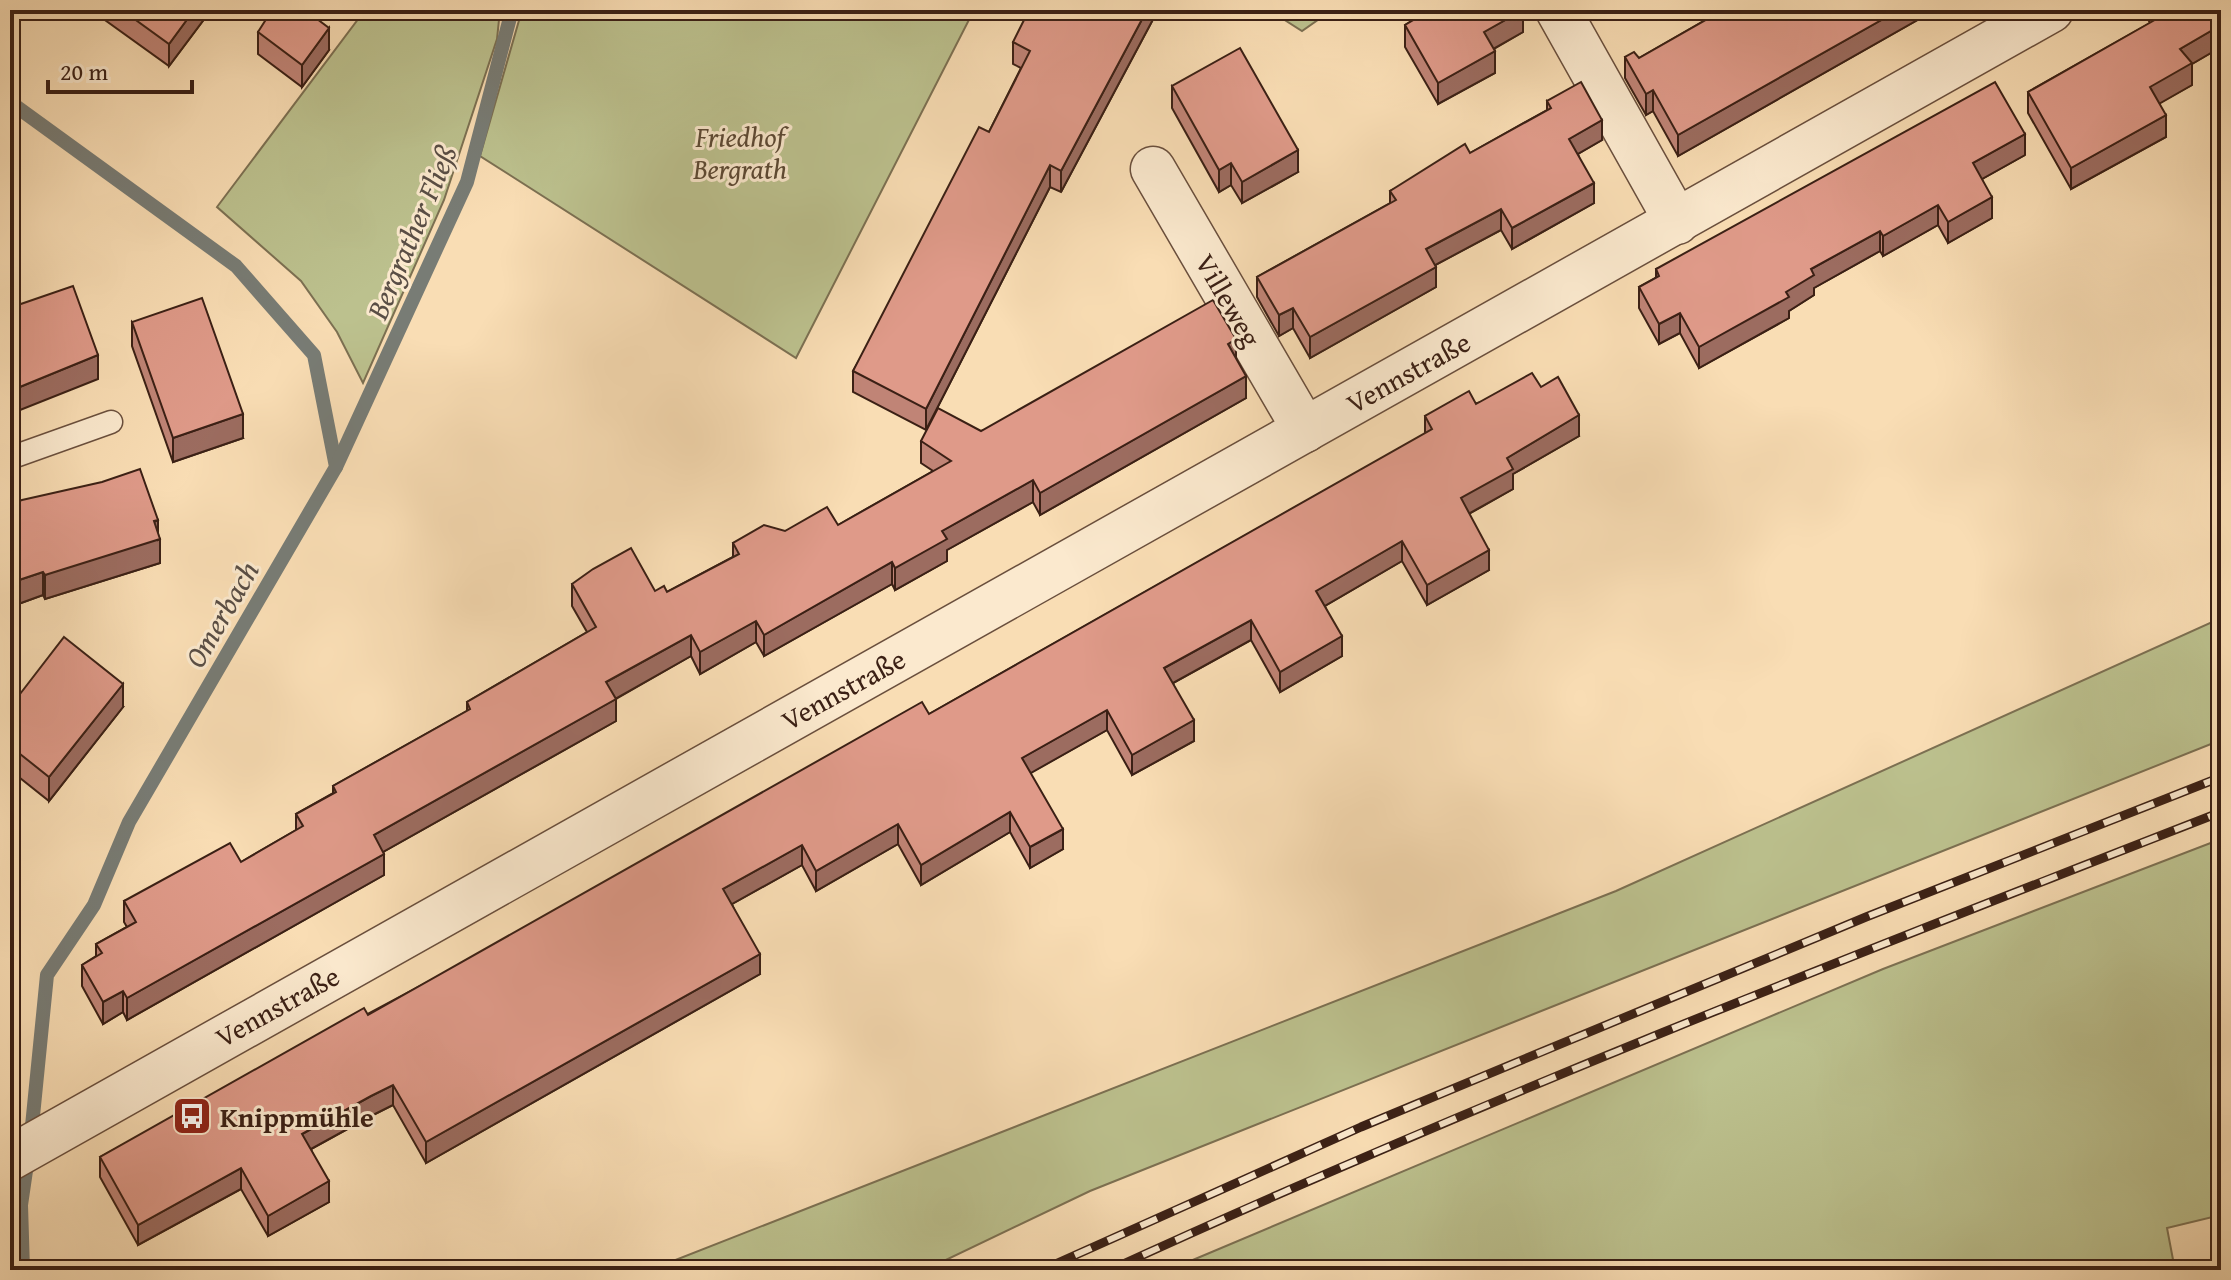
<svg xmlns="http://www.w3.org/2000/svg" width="2231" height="1280" viewBox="0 0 2231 1280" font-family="'Gentium Book Plus',serif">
<rect width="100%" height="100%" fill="#f9ddb4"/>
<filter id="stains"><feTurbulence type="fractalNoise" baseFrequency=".0025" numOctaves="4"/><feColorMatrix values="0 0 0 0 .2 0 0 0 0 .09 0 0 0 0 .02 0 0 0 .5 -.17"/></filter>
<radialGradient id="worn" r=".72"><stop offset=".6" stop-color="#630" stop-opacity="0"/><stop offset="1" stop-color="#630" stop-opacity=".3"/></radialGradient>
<g fill="#bcc18e" stroke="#7c7052" stroke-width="2">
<polygon points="365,10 500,10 497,39 444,200 363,383 337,332 301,281 217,207"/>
<polygon points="522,10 974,10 796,358 480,156"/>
<polygon points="1269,10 1332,10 1302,31"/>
<polygon points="2221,618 2221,740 1090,1191 925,1270 650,1270 1616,891"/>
<polygon points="2221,839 2221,1215 2167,1228 2175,1270 1169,1270 1883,969"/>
</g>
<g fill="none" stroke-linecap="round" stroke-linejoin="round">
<g stroke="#787c75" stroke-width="14">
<polyline points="10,102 236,266 314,355 336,467 129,822 94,905 47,975 31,1136"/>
<polyline points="336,467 467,182 512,10"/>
<polyline points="23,1270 21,1205 28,1157"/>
</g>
<g stroke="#6a4f3d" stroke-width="25">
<polyline id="service" points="10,458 111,422"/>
</g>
<g stroke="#6a4f3d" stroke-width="47">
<g id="minor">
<polyline points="1558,10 1677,222"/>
<polyline points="1153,169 1305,430"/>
<polyline points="10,1158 2051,10"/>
</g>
</g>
<use href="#service" stroke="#fbe9ce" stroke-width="22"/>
<use href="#minor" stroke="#fbe9ce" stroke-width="44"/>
<g stroke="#3b2015" stroke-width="9">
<g id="rail">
<polyline points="1042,1270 1361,1127 1866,917 2221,777"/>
<path d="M1110,1270C1474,1103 1848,957 2221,812"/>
</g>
</g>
<use href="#rail" stroke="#fbe9ce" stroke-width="6" stroke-dasharray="18" stroke-linecap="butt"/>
</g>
<g fill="#c08476" stroke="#3b2015" stroke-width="2">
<polygon points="91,10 211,10 169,66"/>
<polygon points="1158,10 1061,192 1050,187 926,430 853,392 853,371 989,132 1021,68 1013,64 1013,42"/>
<polygon points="1411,10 1523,10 1523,32 1494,49 1495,73 1438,104 1405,47 1405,25 1416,18"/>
<polygon points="1702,10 1935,10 1678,156 1653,111 1646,115 1625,78 1625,57 1639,58 1707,19"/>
<polygon points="2145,10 2221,10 2221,47 2192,64 2192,85 2159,103 2166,137 2071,189 2028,113 2028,92 2150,23 2145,13"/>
<polygon points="258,32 329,50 302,87 258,54"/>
<polygon points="1172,86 1298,172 1242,203 1231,185 1219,192 1172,108"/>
<polygon points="1547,101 1602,140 1578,154 1594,203 1512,249 1501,230 1435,265 1436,287 1310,358 1293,328 1279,336 1257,297 1257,277 1390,203 1390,191 1470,153 1547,110"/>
<polygon points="2025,155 1982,179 1992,218 1948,243 1938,225 1883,256 1880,251 1814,288 1814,295 1789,311 1789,318 1699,368 1680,333 1659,344 1639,308 1639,287 1656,278 1656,269"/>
<polygon points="132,322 243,438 173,462 132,346"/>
<polygon points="1236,358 1246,398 1040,515 1033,502 947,550 947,561 895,590 892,584 764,656 756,642 700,674 691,656 616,699 616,721 383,852 384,875 127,1020 123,1012 103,1024 82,986 82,965 96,956 96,944 127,927 124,922 124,901 241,862 296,830 296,814 333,793 333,786 467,711 467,702 587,632 572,606 572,584 667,592 733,557 733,543 785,531 838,525 933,471 921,463 921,441 981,431"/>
<polygon points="1541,387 1579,436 1513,474 1513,489 1469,514 1489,570 1427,605 1402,561 1325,606 1342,656 1280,692 1251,640 1173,683 1194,741 1132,775 1107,730 1030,773 1063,849 1030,868 1010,832 921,885 898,844 816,891 802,865 732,904 760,974 426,1163 393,1105 371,1116 311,1149 329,1202 268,1236 241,1189 138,1245 100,1177 100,1157 929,714 1425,434 1425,416"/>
<polygon points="10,504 158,533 160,563 45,599 43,595 10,607"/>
<polygon points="10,707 123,707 49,801 10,770"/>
</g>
<g fill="#9c6c60" stroke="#3b2015" stroke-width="2">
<polygon points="194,10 211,10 169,66 169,44"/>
<polygon points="1147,10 1158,10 1061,192 1061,171"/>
<polygon points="1523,10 1523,32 1484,54 1484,32"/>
<polygon points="1899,10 1935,10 1678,156 1678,135"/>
<polygon points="2221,25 2221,47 2192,64 2192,85 2150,109 2150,87 2180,49"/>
<polygon points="329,28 329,50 302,87 302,65"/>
<polygon points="1495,51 1495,73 1438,104 1438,83"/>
<polygon points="1653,90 1653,111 1646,115 1646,94"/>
<polygon points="2166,115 2166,137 2071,189 2071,168"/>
<polygon points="1602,120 1602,140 1569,159 1569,139"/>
<polygon points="2025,134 2025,155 1973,184 1973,163"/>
<polygon points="1298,150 1298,172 1242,203 1242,182"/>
<polygon points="1231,163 1231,185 1219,192 1219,170"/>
<polygon points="1050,165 1050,187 926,430 926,409"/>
<polygon points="1594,183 1594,203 1512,249 1512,228"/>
<polygon points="1992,197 1992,218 1948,243 1948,222"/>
<polygon points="1938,205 1938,225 1883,256 1883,236"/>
<polygon points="1501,209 1501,230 1426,270 1426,249"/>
<polygon points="1880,231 1880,251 1814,288 1814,295 1789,311 1789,318 1699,368 1699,347 1786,292 1811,269"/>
<polygon points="1436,267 1436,287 1310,358 1310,337"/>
<polygon points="1293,308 1293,328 1279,336 1279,315"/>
<polygon points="1680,313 1680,333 1659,344 1659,324"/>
<polygon points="1236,339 1236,361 1228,344"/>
<polygon points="98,355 98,379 10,414 10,391"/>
<polygon points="1246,376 1246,398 1040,515 1040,493"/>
<polygon points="243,414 243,438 173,462 173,438"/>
<polygon points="1579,415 1579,436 1513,474 1513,489 1461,518 1461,498 1507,458"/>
<polygon points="1033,480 1033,502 947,550 947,561 895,590 895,568 942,531"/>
<polygon points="158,520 158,540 160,539 160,563 45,599 45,575"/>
<polygon points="1402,541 1402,561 1316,611 1316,591"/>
<polygon points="1489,550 1489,570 1427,605 1427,585"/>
<polygon points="892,562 892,584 764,656 764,635"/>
<polygon points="43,572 43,595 10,607 10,583"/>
<polygon points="1251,620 1251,640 1164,688 1164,668"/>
<polygon points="756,621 756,642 700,674 700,652"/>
<polygon points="691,635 691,656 606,704 606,682"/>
<polygon points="1342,636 1342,656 1280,692 1280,672"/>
<polygon points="123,684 123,707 49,801 49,777"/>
<polygon points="616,699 616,721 374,857 374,835"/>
<polygon points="1107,710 1107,730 1022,778 1022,758"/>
<polygon points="1194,720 1194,741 1132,775 1132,755"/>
<polygon points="1010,812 1010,832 921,885 921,865"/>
<polygon points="898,824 898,844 816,891 816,871"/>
<polygon points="1063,829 1063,849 1030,868 1030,847"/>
<polygon points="802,845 802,865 723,909 723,889"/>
<polygon points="384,854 384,875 127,1020 127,998"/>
<polygon points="760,954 760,974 426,1163 426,1142"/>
<polygon points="123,991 123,1012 103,1024 103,1002"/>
<polygon points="393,1085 393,1105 371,1116 302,1154 302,1134 371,1096"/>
<polygon points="241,1168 241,1189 138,1245 138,1225"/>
<polygon points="329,1181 329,1202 268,1236 268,1216"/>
</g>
<g fill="#df9a89" stroke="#3b2015" stroke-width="2">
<polygon points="122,10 194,10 169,44"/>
<polygon points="272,10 305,10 329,28 302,65 258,32"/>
<polygon points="1029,10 1147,10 1061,171 1050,165 926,409 853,371 979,127 989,132 1030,51 1013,42"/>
<polygon points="1424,10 1523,10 1484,32 1495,51 1438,83 1405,25 1425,13"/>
<polygon points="1714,10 1899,10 1678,135 1653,90 1646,94 1625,57 1634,52 1639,58 1716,14"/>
<polygon points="2156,10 2221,10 2221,25 2180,49 2192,63 2150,87 2166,115 2071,168 2028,92 2160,17"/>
<polygon points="1240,48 1298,150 1242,182 1231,163 1219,170 1172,86"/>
<polygon points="1581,82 1602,120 1569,139 1594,183 1512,228 1501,209 1426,249 1436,267 1310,337 1293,308 1279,315 1257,277 1396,200 1390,191 1465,144 1470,153 1551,108 1547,101"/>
<polygon points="1995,82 2025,134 1973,163 1992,197 1948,222 1938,205 1883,236 1880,231 1811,269 1814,275 1786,292 1789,297 1699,347 1680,313 1659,324 1639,287 1659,276 1656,269"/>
<polygon points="73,286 98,355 10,391 10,313 16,311 15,306"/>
<polygon points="202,298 243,414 173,438 132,322"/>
<polygon points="1213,300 1236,339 1228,344 1246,376 1040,493 1033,480 942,531 947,539 895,568 892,562 764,635 756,621 700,652 691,635 606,682 616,699 374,835 384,854 127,998 123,991 103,1002 82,965 102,953 96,944 136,922 124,901 230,843 241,862 303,826 296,814 336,792 333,786 470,709 467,702 596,627 572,584 593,569 631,548 655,591 664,586 667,592 739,554 733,543 764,525 785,531 827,507 838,525 951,461 921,441 938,408 981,431"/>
<polygon points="1532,373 1541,387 1558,377 1579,415 1507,458 1513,469 1461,498 1489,550 1427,585 1402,541 1316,591 1342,636 1280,672 1251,620 1164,668 1194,720 1132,755 1107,710 1022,758 1063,829 1030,847 1010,812 921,865 898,824 816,871 802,845 723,889 760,954 426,1142 393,1085 371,1096 302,1134 329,1181 268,1216 241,1168 138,1225 100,1157 364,1008 368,1015 922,702 929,714 1432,429 1425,416 1469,391 1476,404"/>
<polygon points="140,469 158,520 154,521 160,539 45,575 43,572 10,583 10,504 22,500 102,482"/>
<polygon points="64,637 123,684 49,777 10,746 10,707"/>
</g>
<defs>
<g id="bus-square" transform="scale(2)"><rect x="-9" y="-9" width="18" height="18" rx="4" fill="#8f2418" stroke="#fbe9ce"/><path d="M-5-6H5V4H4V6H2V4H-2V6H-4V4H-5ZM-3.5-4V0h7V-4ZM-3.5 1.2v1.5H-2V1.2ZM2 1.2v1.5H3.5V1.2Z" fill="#fff"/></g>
</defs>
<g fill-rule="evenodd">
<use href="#bus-square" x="192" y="1116"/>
</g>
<g text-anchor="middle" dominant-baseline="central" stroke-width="6" stroke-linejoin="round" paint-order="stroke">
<g font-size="28" font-style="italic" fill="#5b4833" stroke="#fbe9ce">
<text x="740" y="136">Friedhof<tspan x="740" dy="32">Bergrath</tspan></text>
</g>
<g font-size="28" fill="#3b2015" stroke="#fbe9ce">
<text transform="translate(1229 300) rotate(60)">Villeweg</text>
<text transform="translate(1408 372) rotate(-29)">Vennstraße</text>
<text transform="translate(843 689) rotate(-29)">Vennstraße</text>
<text transform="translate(277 1006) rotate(-29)">Vennstraße</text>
</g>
<g font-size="28" font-weight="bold" fill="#3b2015" stroke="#fbe9ce" text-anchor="start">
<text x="220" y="1116">Knippmühle</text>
</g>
<g font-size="30" font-style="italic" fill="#594e45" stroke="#fbe9ce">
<text transform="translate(411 232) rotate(-67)">Bergrather Fließ</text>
<text transform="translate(221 614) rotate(-60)">Omerbach</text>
</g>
</g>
<rect width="2231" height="1280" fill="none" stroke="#f9ddb4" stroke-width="40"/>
<rect x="12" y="12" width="2207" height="1256" fill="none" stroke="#3b2015" stroke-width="4"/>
<rect x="20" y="20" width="2191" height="1240" fill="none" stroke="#3b2015" stroke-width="2"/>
<path d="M48 80v12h144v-12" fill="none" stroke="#3b2015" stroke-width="4"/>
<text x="60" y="80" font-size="24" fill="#3b2015" stroke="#fbe9ce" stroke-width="6" paint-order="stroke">20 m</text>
<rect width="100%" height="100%" filter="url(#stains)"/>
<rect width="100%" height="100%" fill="url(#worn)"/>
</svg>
